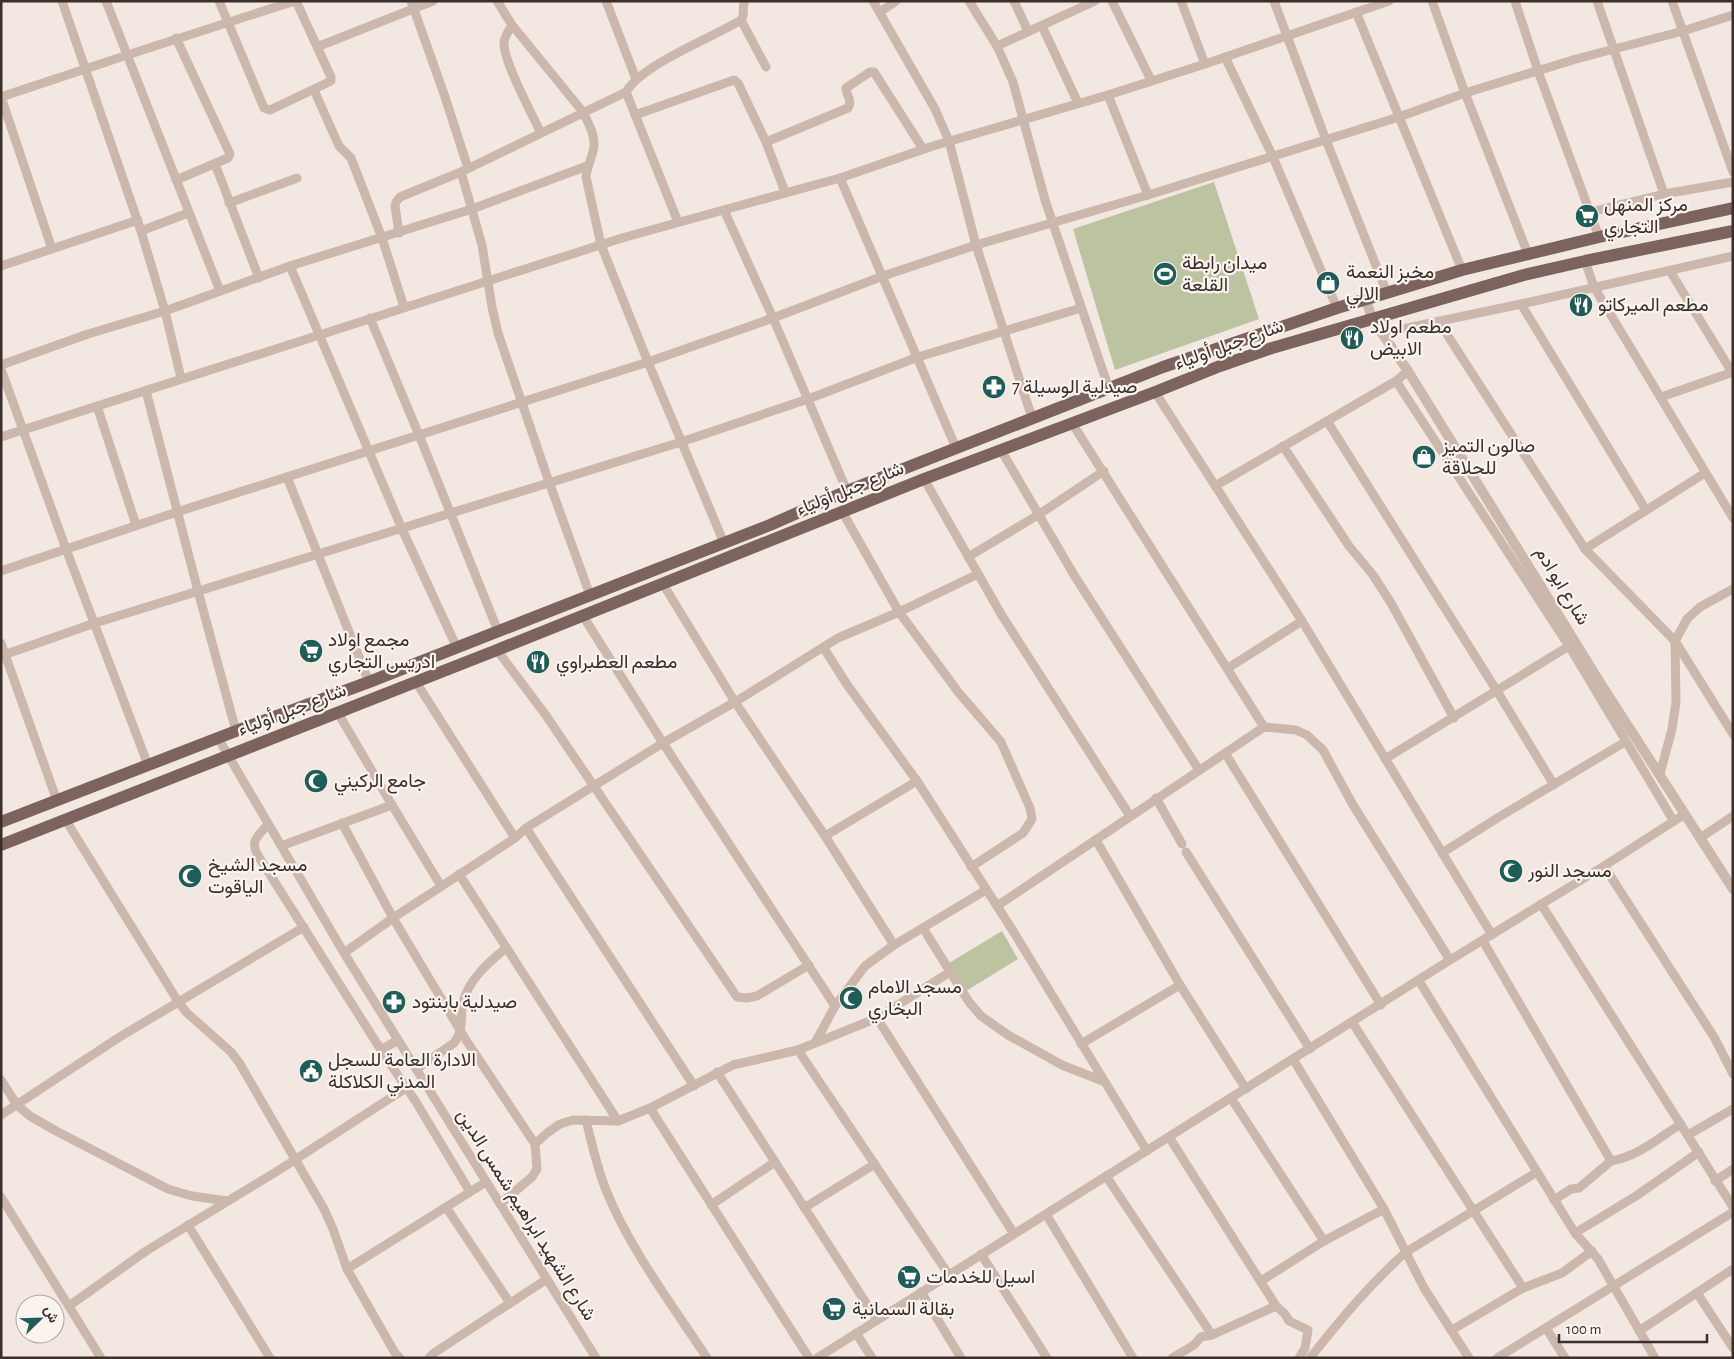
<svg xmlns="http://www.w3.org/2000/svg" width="1734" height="1359" viewBox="0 0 1734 1359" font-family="'Alegreya Sans',Vazirmatn,sans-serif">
<rect width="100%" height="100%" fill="#f3e8e1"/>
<g fill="#bcc3a1">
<polygon points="1214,182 1259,319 1115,370 1073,229"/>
<polygon points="1002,931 1018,959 966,991 949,963"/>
</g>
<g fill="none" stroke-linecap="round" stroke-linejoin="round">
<g stroke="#ccb7ad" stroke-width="9">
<polyline points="62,1 141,231 165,311 181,378"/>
<polyline points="106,1 220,291"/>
<polyline points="219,1 264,108 270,110 331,81 331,77 296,1"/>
<polyline points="411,1 444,94 468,168"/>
<path d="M497,1L512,25L583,112C588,123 595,134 594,146C593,156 587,166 586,177L601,245L648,362L724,543"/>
<polyline points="606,1 636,79"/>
<polyline points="873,1 935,109 949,141 976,245 1032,418"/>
<polyline points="969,1 997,46 1013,82 1045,200 1109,389"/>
<polyline points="1014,1 1028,31"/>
<polyline points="1112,1 1151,80"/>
<polyline points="1181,1 1205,64"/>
<polyline points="1274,1 1326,140 1387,293"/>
<polyline points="1432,1 1465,93 1528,254"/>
<polyline points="1515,1 1538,71 1599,237"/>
<polyline points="1597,1 1664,194"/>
<polyline points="1672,1 1733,172"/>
<polyline points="880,12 896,1"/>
<polyline points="1356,12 1462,270"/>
<polyline points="741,20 766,67"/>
<path d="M512,25C509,30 505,36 504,42C503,61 532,114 541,133"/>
<polyline points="1042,26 1078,103"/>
<polyline points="997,46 1095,1"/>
<polyline points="317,47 433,1"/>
<polyline points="1225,57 1273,157 1337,308"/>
<polyline points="314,90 339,146 351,158 382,238 404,307"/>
<polyline points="626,92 678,222"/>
<polyline points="1108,95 1148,195"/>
<path d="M1,97C99,64 197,32 295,1"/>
<polyline points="1,97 52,249"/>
<polyline points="635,115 734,80 738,83 766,142 785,192"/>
<path d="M766,142L848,108C853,100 846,96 846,88L870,72H874L923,149"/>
<polyline points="215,164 259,278"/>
<polyline points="461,172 482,245 492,307 498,333 549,482 590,595"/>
<polyline points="840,178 956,448"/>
<polyline points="176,180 228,158 230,154 176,38"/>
<polyline points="229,203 297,178"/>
<polyline points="724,210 773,318 847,491"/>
<polyline points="1590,212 1664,194 1733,182"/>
<polyline points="141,231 188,213"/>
<path d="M399,233L395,206L396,202L400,197L461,172L626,92C642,64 712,38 741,20C746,14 741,7 745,1"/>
<polyline points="1585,261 1594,287 1733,518"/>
<polyline points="1,266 138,220"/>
<polyline points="290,266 402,529 457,648"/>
<polyline points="1670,271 1733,374"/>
<polyline points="1521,304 1646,510"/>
<polyline points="370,318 419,435 498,631"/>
<polyline points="1439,322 1585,549 1675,641 1733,734"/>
<polyline points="1383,333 1521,304 1733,256"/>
<polyline points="1,365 88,334 165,311 290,266 472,209 587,166"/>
<polyline points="1,369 66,549 148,765"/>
<polyline points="1396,381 1569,646 1673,820"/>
<polyline points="146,391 198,591 236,731"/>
<polyline points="1155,392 1302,621 1492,935"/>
<polyline points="1661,397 1733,372"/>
<polyline points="97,406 136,525"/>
<polyline points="1327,421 1497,691 1554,785"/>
<polyline points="1072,423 1264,727"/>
<polyline points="1,437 622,238 840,178 933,146 1108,95 1205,64 1389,1"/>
<polyline points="1283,446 1349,546 1373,575 1391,603 1454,718"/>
<polyline points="1001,450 1074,575 1199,770"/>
<polyline points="287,477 369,682"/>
<polyline points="924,479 1001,614 1130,816"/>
<polyline points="1215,486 1396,381 1408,371"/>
<polyline points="843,513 899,612 959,693 1001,742 1030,808 1032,819 1023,833 971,867"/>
<polyline points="1585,549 1705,473"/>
<polyline points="968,557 1038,515 1104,471"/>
<polyline points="1,571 177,512 648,362 773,318 883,276 976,245 1148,195 1399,117 1465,93 1576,59 1683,31 1733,15"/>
<polyline points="663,584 735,702 825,836 894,945"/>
<polyline points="583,616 663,743 835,1006"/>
<polyline points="1,643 57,801"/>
<polyline points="823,647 848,686 917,781 1013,931 1147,1151"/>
<polyline points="497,650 545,714 737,997 747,998 757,996 809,965"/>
<polyline points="1,656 95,623 681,442 808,399 918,357 1081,308"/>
<polyline points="1228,668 1302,621"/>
<polyline points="416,682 515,838"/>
<polyline points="338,713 392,805 441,886"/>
<polyline points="218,738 344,953 596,1358"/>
<polyline points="1225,753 1381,1005"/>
<polyline points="1385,759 1569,646"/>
<polyline points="1660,774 1672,729 1676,702 1675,641 1687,619 1700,607 1733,589"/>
<polyline points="1156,798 1182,844"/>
<polyline points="65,819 179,1003 187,1013 231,1052 240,1064 324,1209 333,1229 347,1269 395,1353 400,1358"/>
<polyline points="342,823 393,918 466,1040 535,1144"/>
<path d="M268,824C259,836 250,839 257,854L381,1050L416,1102L470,1192"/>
<polyline points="526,828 694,1086"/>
<polyline points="825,836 917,781"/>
<polyline points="1700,838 1733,816"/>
<polyline points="1096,840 1180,985 1246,1089"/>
<polyline points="281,846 392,805"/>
<polyline points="1186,852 1310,1049"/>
<polyline points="1442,853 1499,817 1625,742"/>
<polyline points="1604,866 1714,1037 1733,1074"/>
<polyline points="459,874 618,1121"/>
<polyline points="1541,904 1733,1207"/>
<path d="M997,906C1086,847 1175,786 1264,727L1296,730L1307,735L1323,750L1353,805L1450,960"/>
<polyline points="923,928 969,1002 981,1016 1008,1035 1062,1065 1105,1082"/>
<polyline points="1483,941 1611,1161 1579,1188 1571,1189 1554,1200"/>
<polyline points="344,953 393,918 515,838 526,828 663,743 735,702 838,638 899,612 978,574"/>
<polyline points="1419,981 1575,1233 1598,1259 1655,1358"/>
<polyline points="877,1018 1014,1234"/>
<polyline points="1352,1022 1523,1288"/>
<polyline points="815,1043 835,1006 865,966 894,945 986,890"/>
<polyline points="1081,1044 1180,985"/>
<polyline points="381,1050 398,1040"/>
<polyline points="798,1050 877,1018 950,972"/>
<polyline points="1293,1059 1384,1209 1424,1288 1469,1358"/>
<path d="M416,1069L454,1043C464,1030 460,1016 463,1002C469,979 489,962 506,948"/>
<polyline points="717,1072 877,1320"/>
<polyline points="1,1080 17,1105 30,1116 56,1131 168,1189 192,1196 227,1201"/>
<polyline points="1231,1098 1324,1241"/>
<polyline points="650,1108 809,1358"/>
<polyline points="1,1115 118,1038 304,927"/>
<path d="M586,1120C592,1144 597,1168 606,1190C629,1248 673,1306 707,1358"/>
<polyline points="1688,1135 1733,1109"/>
<polyline points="1169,1137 1276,1306 1285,1314 1289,1321 1308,1330 1305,1348 1299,1358"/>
<path d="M1611,1161C1639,1156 1658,1138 1681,1124"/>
<polyline points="1106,1176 1212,1335"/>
<polyline points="1715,1181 1733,1169"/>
<polyline points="1,1197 101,1358"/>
<polyline points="500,1204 532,1177 537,1169 535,1144 547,1133 560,1124 573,1120 618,1121 650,1108 733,1065 798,1050 949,1275"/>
<polyline points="711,1205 775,1162"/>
<polyline points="446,1207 510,1303"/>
<polyline points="804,1208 875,1164"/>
<polyline points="1046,1214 1133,1358"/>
<polyline points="188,1225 270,1358"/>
<polyline points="1575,1233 1636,1196 1699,1152"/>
<polyline points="981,1254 1047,1358"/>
<polyline points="347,1269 486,1182"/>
<polyline points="1261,1281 1324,1241 1384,1209"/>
<polyline points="921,1292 961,1358"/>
<polyline points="1697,1293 1733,1348"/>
<polyline points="69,1306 146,1251 279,1170 406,1088"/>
<polyline points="1546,1328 1565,1358"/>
<polyline points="1452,1330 1523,1288 1562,1273 1592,1251"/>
<polyline points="1639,1331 1733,1269"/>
<polyline points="856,1333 872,1358"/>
<polyline points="429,1358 434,1353 547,1279"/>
<polyline points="817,1358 1450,960 1604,866 1685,814"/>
<polyline points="1172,1358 1194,1345 1201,1337 1212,1335 1276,1306"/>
<path d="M1310,1358C1340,1320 1370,1284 1406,1252L1537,1172"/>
<polyline points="1497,1358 1733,1212"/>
</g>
<polyline stroke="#ccb7ad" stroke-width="10" points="1366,299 1372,319 1408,371 1601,684 1733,889"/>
<g stroke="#7c635d" stroke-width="12">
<polyline points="1,822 236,731 369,682 657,569 770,525 847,491 1163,367 1337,308 1462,270 1599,237 1733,208"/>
<polyline points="1,845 497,650 924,479 1155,392 1220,366 1272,348 1524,275 1585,261 1733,231"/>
</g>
</g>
<defs>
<g id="supermarket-disc" transform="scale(1.25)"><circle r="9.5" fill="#205c58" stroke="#fbf3ee"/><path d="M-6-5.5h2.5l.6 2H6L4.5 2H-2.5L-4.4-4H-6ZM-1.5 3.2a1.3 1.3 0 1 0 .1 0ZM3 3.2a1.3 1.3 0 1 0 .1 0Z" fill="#fff"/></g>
<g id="stadium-disc" transform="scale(1.25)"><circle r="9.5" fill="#205c58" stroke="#fbf3ee"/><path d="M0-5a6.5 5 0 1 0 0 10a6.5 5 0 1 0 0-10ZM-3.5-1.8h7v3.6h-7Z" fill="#fff"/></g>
<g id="shop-disc" transform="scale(1.25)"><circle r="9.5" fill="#205c58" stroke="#fbf3ee"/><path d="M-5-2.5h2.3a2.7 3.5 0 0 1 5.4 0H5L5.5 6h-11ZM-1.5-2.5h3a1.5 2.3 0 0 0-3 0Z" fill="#fff"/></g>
<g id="restaurant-disc" transform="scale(1.25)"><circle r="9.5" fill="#205c58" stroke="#fbf3ee"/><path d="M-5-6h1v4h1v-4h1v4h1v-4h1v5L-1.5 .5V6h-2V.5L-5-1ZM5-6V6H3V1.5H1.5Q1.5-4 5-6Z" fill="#fff"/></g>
<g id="pharmacy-disc" transform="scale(1.25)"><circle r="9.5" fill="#205c58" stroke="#fbf3ee"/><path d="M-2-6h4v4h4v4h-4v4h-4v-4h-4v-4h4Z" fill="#fff"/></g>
<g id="mosque-disc" transform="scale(1.25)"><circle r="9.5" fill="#205c58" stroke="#fbf3ee"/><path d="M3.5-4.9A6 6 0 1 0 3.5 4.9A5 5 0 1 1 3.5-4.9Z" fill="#fff"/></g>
<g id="civic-disc" transform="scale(1.25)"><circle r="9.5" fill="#205c58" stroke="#fbf3ee"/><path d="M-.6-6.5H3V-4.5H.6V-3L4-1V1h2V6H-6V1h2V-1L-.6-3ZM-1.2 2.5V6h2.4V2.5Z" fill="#fff"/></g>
</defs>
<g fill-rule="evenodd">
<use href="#supermarket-disc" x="1587" y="216"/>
<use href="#stadium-disc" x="1165" y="274"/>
<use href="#shop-disc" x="1328" y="283"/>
<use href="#restaurant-disc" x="1581" y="305"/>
<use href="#restaurant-disc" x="1352" y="338"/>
<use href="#pharmacy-disc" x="994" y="387"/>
<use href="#shop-disc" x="1424" y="457"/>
<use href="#supermarket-disc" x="311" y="651"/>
<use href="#restaurant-disc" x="538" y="662"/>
<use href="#mosque-disc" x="316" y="781"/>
<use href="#mosque-disc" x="1511" y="871"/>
<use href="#mosque-disc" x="190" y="876"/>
<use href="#mosque-disc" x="851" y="998"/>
<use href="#pharmacy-disc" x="394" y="1002"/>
<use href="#civic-disc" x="311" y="1071"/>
<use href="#supermarket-disc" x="909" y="1277"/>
<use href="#supermarket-disc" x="834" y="1309"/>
</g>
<g text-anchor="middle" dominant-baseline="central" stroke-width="4.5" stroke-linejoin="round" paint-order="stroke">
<g font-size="19" fill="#3b2e2b" stroke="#fbf3ee" text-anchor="start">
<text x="1604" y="205">مركز المنهل<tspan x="1604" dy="22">التجاري</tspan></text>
<text x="1182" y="263">ميدان رابطة<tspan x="1182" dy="22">القلعة</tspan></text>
<text x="1346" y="272">مخبز النعمة<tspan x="1346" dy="22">الالي</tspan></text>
<text x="1598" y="305">مطعم الميركاتو</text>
<text x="1370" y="327">مطعم اولاد<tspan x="1370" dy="22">الابيض</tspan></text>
<text x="1012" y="387">صيدلية الوسيلة 7</text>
<text x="1442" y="446">صالون التميز<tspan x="1442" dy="22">للحلاقة</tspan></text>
<text x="328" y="640">مجمع اولاد<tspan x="328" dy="22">ادريس التجاري</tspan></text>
<text x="556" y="662">مطعم العطبراوي</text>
<text x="334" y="781">جامع الركيني</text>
<text x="208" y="865">مسجد الشيخ<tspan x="208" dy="22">الياقوت</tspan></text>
<text x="1528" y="871">مسجد النور</text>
<text x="868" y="987">مسجد الامام<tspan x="868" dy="22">البخاري</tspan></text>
<text x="412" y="1002">صيدلية بابنتود</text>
<text x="328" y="1060">الادارة العامة للسجل<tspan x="328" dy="22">المدني الكلاكلة</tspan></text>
<text x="926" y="1277">اسيل للخدمات</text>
<text x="852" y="1309">بقالة السمانية</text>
</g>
<g font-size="19" fill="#3b2e2b" stroke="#fbf3ee">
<text transform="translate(1229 345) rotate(-20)">شارع جبل أولياء</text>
<text transform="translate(850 489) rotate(-22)">شارع جبل أولياء</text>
<text transform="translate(1562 586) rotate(59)">شارع ابو ادم</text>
<text transform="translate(292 710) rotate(-21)">شارع جبل أولياء</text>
<text transform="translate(526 1215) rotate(58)">شارع الشهيد ابراهيم شمس الدين</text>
</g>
</g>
<rect width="1734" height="1359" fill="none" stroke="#3b2e2b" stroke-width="5"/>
<g transform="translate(40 1319) rotate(67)"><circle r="24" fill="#fbf3ee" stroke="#aea4a0"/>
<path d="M0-4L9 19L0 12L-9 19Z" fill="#205c58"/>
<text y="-8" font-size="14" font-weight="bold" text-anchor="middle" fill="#3b2e2b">ش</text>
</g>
<path d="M1559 1334v8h148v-8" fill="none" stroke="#3b2e2b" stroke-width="2.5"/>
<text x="1566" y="1334" font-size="15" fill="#3b2e2b" stroke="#fbf3ee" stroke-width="4" paint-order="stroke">100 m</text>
</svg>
